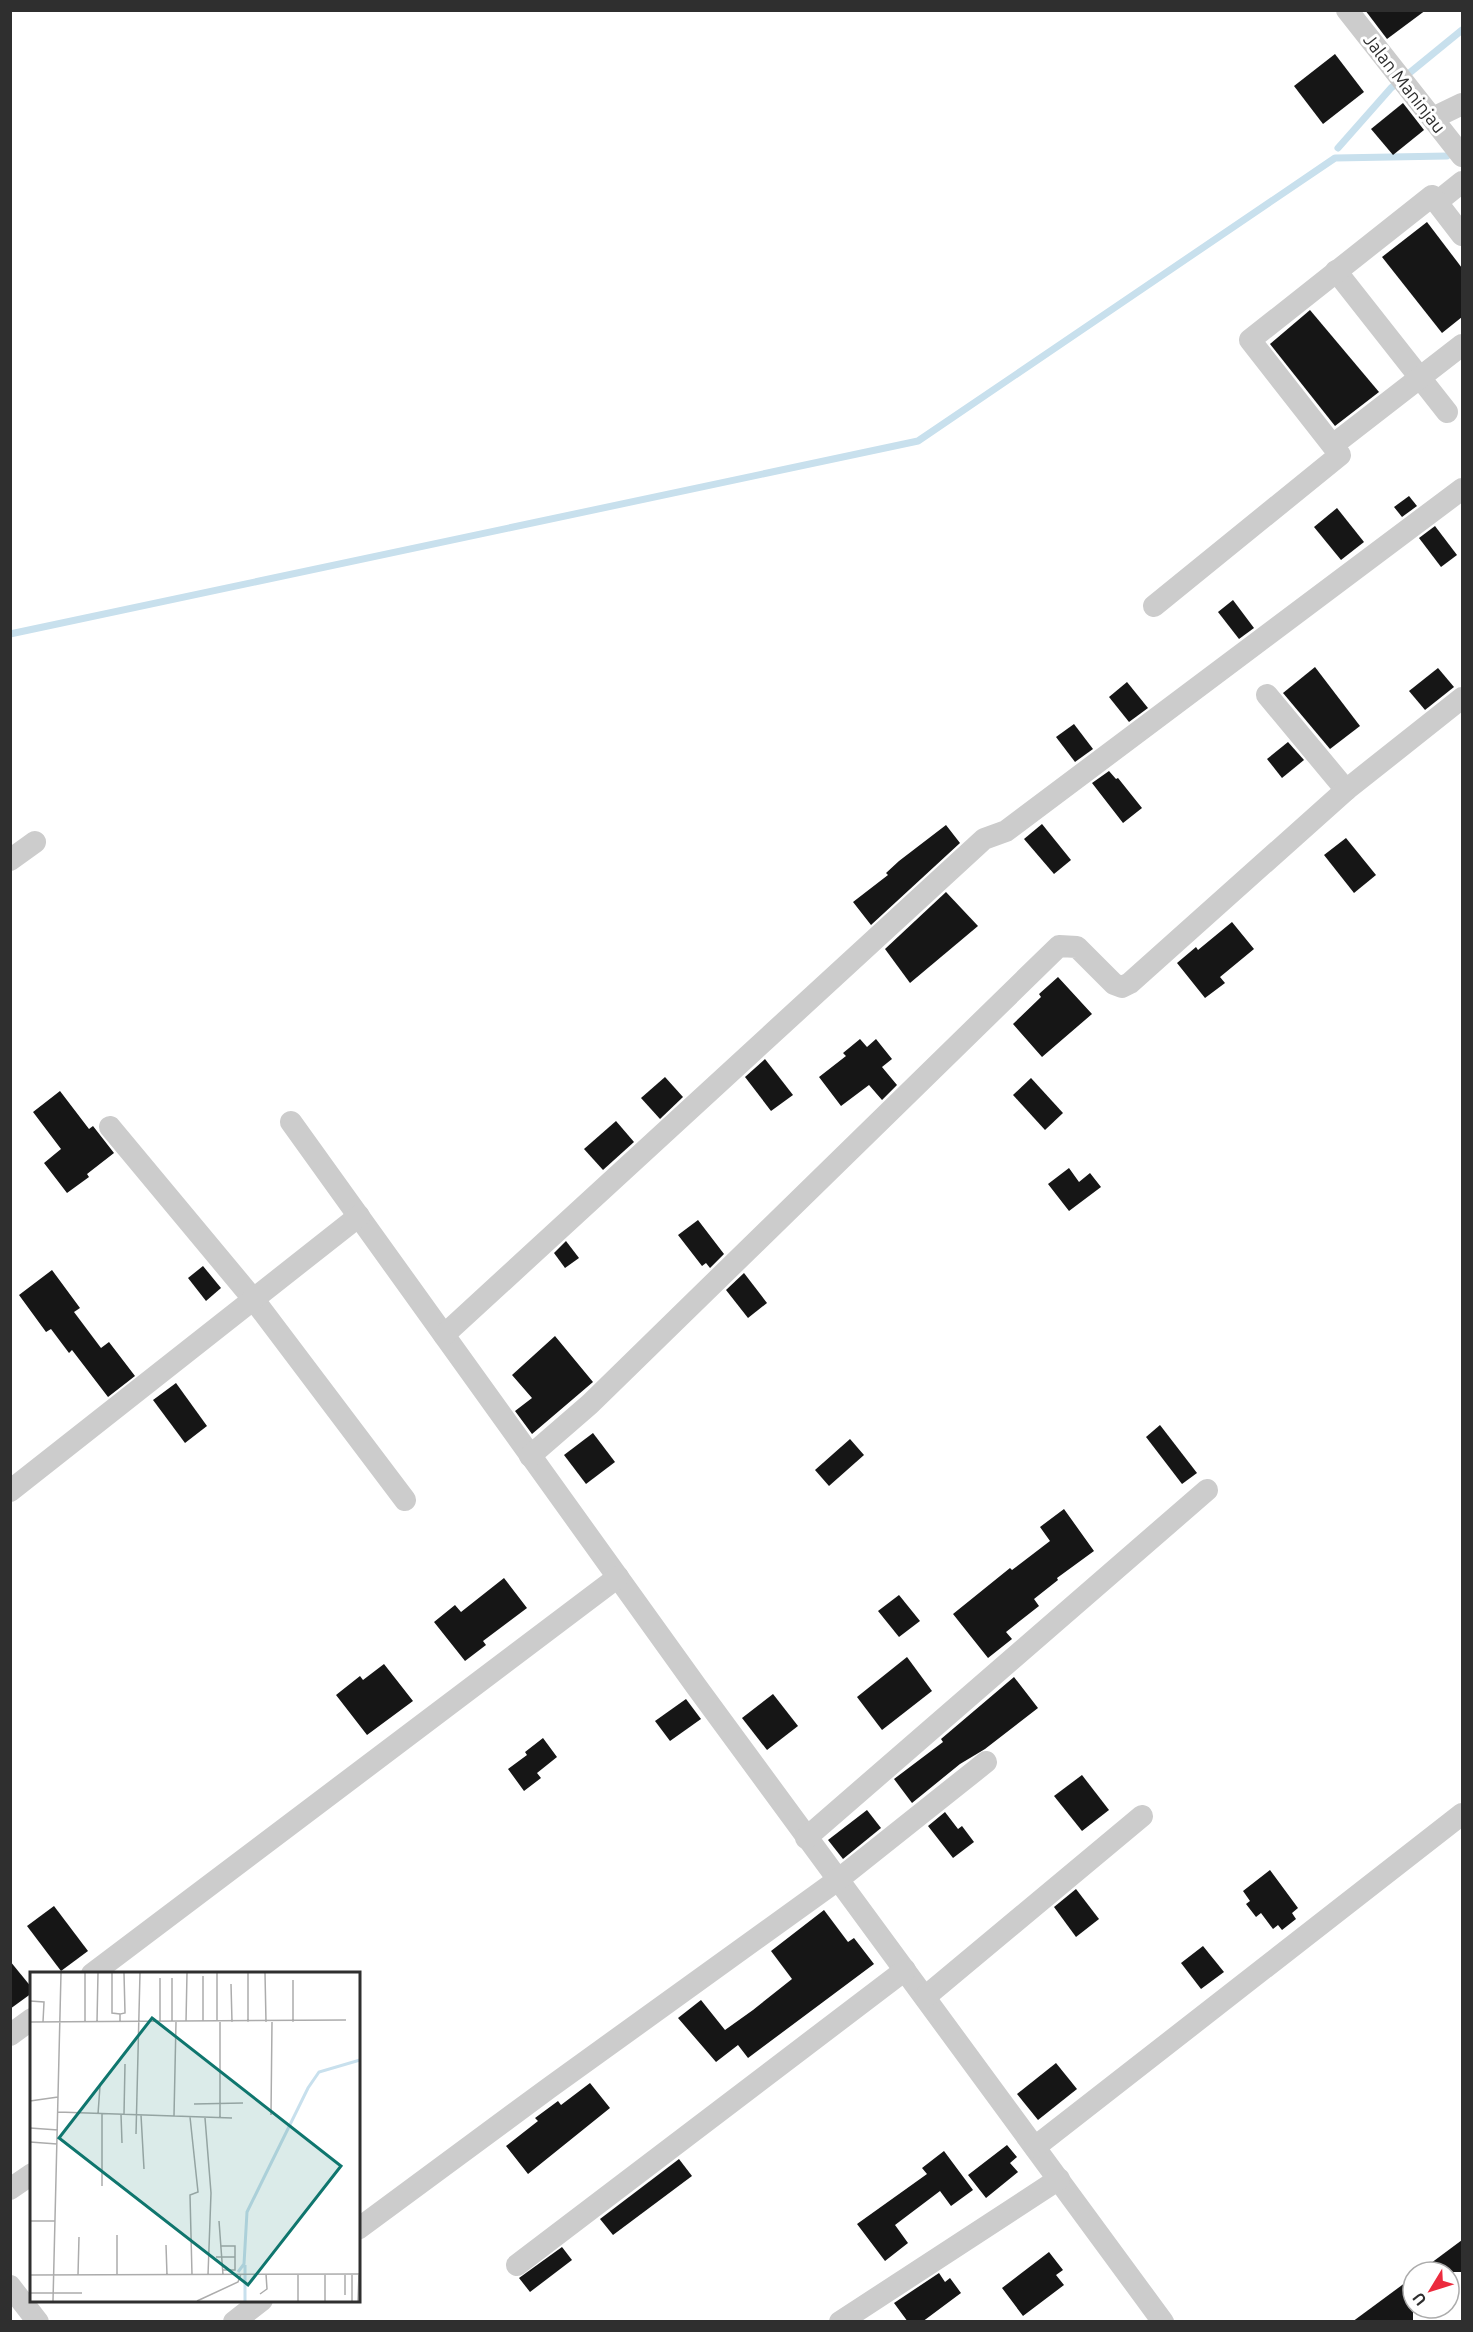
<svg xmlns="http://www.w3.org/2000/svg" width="1473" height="2332" viewBox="0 0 1473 2332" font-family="Ubuntu,sans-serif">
<rect width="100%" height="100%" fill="#fff"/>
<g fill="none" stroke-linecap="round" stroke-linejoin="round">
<g stroke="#c8e0ed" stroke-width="7">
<polyline points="1338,148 1391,88 1462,30"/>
<polyline points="10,634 918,441 1335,158 1447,156"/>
</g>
</g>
<g fill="#161616">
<polygon points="1365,10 1426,10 1387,39"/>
<polygon points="1335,54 1364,92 1323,124 1294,86"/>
<polygon points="1403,103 1424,130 1393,155 1371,129"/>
<polygon points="1427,222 1462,268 1462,317 1442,333 1382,257"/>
<polygon points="1310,310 1379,392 1335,426 1270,344"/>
<polygon points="1409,496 1417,506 1402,517 1394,507"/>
<polygon points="1337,508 1364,542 1341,560 1314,527"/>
<polygon points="1435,526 1457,555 1441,567 1419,538"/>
<polygon points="1233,600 1254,628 1239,639 1218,612"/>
<polygon points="1315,667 1360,726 1330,749 1283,693"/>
<polygon points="1438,668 1454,687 1425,710 1409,691"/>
<polygon points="1127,682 1148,708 1129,722 1109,697"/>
<polygon points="1074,724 1093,749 1075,762 1056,737"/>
<polygon points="1288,742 1304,760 1282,778 1267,759"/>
<polygon points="1109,771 1116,779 1118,778 1142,808 1123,823 1092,783"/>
<polygon points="1042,824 1071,860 1054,874 1024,839"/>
<polygon points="946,825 960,843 871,925 853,902 888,875 886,873 899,861"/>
<polygon points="1346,838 1376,875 1354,893 1324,855"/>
<polygon points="946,892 978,926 910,983 885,949"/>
<polygon points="1232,922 1254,949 1220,977 1225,983 1205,998 1177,963 1196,947 1198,950"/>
<polygon points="1058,977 1092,1014 1042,1057 1013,1024 1041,997 1039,994"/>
<polygon points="860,1039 867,1047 876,1039 892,1059 882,1067 897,1085 882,1100 869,1085 841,1106 819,1077 846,1056 843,1053"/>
<polygon points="765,1059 793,1095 771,1111 745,1077"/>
<polygon points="665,1077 683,1097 660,1119 641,1098"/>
<polygon points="1031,1078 1063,1113 1045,1130 1013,1095"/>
<polygon points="60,1091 89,1129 93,1126 114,1153 87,1174 89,1177 67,1193 44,1163 61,1149 33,1112"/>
<polygon points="616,1121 634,1142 603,1170 584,1149"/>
<polygon points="1069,1168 1079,1182 1090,1173 1101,1187 1069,1211 1048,1184"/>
<polygon points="698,1220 724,1254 710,1268 706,1263 702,1266 678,1235"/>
<polygon points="566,1241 579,1258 565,1268 554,1253"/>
<polygon points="203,1266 221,1288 206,1301 188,1278"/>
<polygon points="52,1270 80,1308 74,1312 101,1348 109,1342 135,1376 108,1397 72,1350 69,1353 51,1329 46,1332 19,1295"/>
<polygon points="744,1273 767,1303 748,1318 726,1290"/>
<polygon points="555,1336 593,1382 532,1434 515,1411 532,1398 512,1375"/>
<polygon points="176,1383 207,1426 185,1443 153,1400"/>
<polygon points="1160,1425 1197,1473 1182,1484 1146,1437"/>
<polygon points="593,1433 615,1462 586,1484 564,1455"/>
<polygon points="850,1439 864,1455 829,1486 815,1470"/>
<polygon points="1064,1509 1094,1551 1057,1578 1058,1580 1034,1599 1039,1606 1006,1632 1012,1639 988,1658 953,1614 1010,1568 1012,1570 1050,1541 1040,1527"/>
<polygon points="504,1578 527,1608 483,1641 486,1645 465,1661 434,1622 455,1605 461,1612"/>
<polygon points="899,1595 920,1621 899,1637 878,1611"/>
<polygon points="907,1657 932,1691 882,1730 857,1697"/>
<polygon points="384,1664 413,1701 367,1735 336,1695 360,1676 363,1680"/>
<polygon points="1014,1677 1038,1708 985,1749 960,1764 912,1803 894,1779 943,1742 941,1739"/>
<polygon points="773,1694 798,1726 767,1750 742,1718"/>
<polygon points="686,1699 701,1719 670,1741 655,1721"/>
<polygon points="543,1738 557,1757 537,1773 541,1778 524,1791 508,1769 527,1755 525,1752"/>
<polygon points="1082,1775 1109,1810 1082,1831 1054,1796"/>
<polygon points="867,1810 881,1828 843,1859 828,1840"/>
<polygon points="945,1812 958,1829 962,1826 974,1842 953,1858 928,1826"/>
<polygon points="1270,1870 1298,1908 1292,1913 1296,1919 1282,1930 1278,1925 1273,1929 1261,1913 1256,1917 1246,1904 1250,1901 1243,1891"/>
<polygon points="1076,1889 1099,1919 1076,1937 1054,1907"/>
<polygon points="54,1906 88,1951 61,1971 27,1926"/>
<polygon points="824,1910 848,1942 854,1938 874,1964 748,2058 738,2045 716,2062 678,2018 701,2000 725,2030 753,2010 792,1979 771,1951"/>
<polygon points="1203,1946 1224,1972 1201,1989 1181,1963"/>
<polygon points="10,1961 32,1988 32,1993 10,2009"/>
<polygon points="1056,2063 1077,2089 1038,2120 1017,2094"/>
<polygon points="590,2083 610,2108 528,2174 506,2146 538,2121 535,2118 558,2101 561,2105"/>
<polygon points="1007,2145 1017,2157 1010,2163 1018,2172 986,2198 968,2175"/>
<polygon points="944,2151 973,2190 951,2206 940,2191 895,2225 908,2243 885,2261 857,2224 927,2174 922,2168"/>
<polygon points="679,2159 692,2176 613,2235 600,2219"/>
<polygon points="1462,2240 1462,2272 1419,2272"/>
<polygon points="562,2247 572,2260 530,2292 519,2278"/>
<polygon points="1049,2252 1063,2270 1056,2275 1064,2285 1023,2316 1002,2288"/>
<polygon points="939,2273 945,2282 950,2278 961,2293 922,2322 908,2322 894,2303"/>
<polygon points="1413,2277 1413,2322 1352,2322"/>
</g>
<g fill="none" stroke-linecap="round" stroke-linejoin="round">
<g stroke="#ccc" stroke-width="22">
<polyline points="1347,10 1462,156"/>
<polyline points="1433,118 1462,104"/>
<polyline points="1437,202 1462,182"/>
<polyline points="1336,271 1447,412"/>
<polyline points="1333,445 1462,345"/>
<polyline points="1154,606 1340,455 1250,340 1432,196 1462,235"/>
<polyline points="1267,695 1346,790"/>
<polyline points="10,860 35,842"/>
<polyline points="291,1122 696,1686 1163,2322"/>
<polyline points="110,1127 254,1300 405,1500"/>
<polyline points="444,1335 984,839 1006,831 1462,489"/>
<polyline points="530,1456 590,1404 1059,946 1077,947 1114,984 1122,987 1130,983 1346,790 1462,698"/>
<polyline points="10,1491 359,1216"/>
<polyline points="806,1838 1207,1490"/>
<polyline points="92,1974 618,1577"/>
<polyline points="925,1997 1142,1816"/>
<polyline points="10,2035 32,2019"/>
<polyline points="1035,2147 1462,1814"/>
<polyline points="10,2189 32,2174"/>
<polyline points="358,2229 549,2088 839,1879 986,1762"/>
<polyline points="517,2265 905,1970"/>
<polyline points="10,2286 38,2322"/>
<polyline points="234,2322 262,2300"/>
<polyline points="840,2322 1059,2179"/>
</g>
</g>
<g text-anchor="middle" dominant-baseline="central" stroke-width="6" stroke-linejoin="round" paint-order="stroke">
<g font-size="18" fill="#2f2f2f" stroke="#fff">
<text transform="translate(1405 83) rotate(52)">Jalan Maninjau</text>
</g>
</g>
<g transform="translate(30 1972)">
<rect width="330" height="330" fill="#fff"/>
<path fill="none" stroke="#c8e0ed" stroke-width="3" d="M215,293V329M208,300L214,292L217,240L278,116L289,100L330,88"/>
<path fill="none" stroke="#acacac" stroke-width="1.5" d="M82,1V41L90,42M235,1L236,50M173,4V50M263,8V50M201,12L202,50M0,29L14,30L13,50M0,50L316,48M55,50V1M67,50L68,1M90,50V42L95,41L94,1M130,50V6M142,50V6M156,50L157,1M187,50V1M190,50V146M218,50V1M0,129L28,125M164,132L213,131M28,140L202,146M68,142L70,114M91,142L92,171M94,142L95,92M111,143L114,197M241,143L242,50M144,144L146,50M160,145L168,220L160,223L162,303M175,146L181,221L178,303M0,156L28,158M106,162L110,1M0,170L27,172M72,214V142M0,249H25M189,249L193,303M136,273L137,303M191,274H205V298H193M186,285H205M268,302V329M295,302V329M322,302V329M0,303L330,302M48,303L49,265M87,303V263M0,321H52M230,322L237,317L236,302M315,323V302M23,329L31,1M167,329L208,310L211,302M328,329L329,302"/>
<path fill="#0f766e" fill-opacity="0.15" stroke="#0f766e" stroke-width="3" d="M122,46L311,194L218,313L29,166Z"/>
<rect width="330" height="330" fill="none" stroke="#2f2f2f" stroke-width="3"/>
</g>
<rect width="1473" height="2332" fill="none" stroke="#2f2f2f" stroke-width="24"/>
<g transform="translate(1431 2290) rotate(232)"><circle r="28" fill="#ffffff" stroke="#acacac" stroke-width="1.5"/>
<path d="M0-4.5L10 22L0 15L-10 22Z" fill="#ec2b3e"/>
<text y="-9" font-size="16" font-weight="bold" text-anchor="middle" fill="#2f2f2f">U</text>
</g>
</svg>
